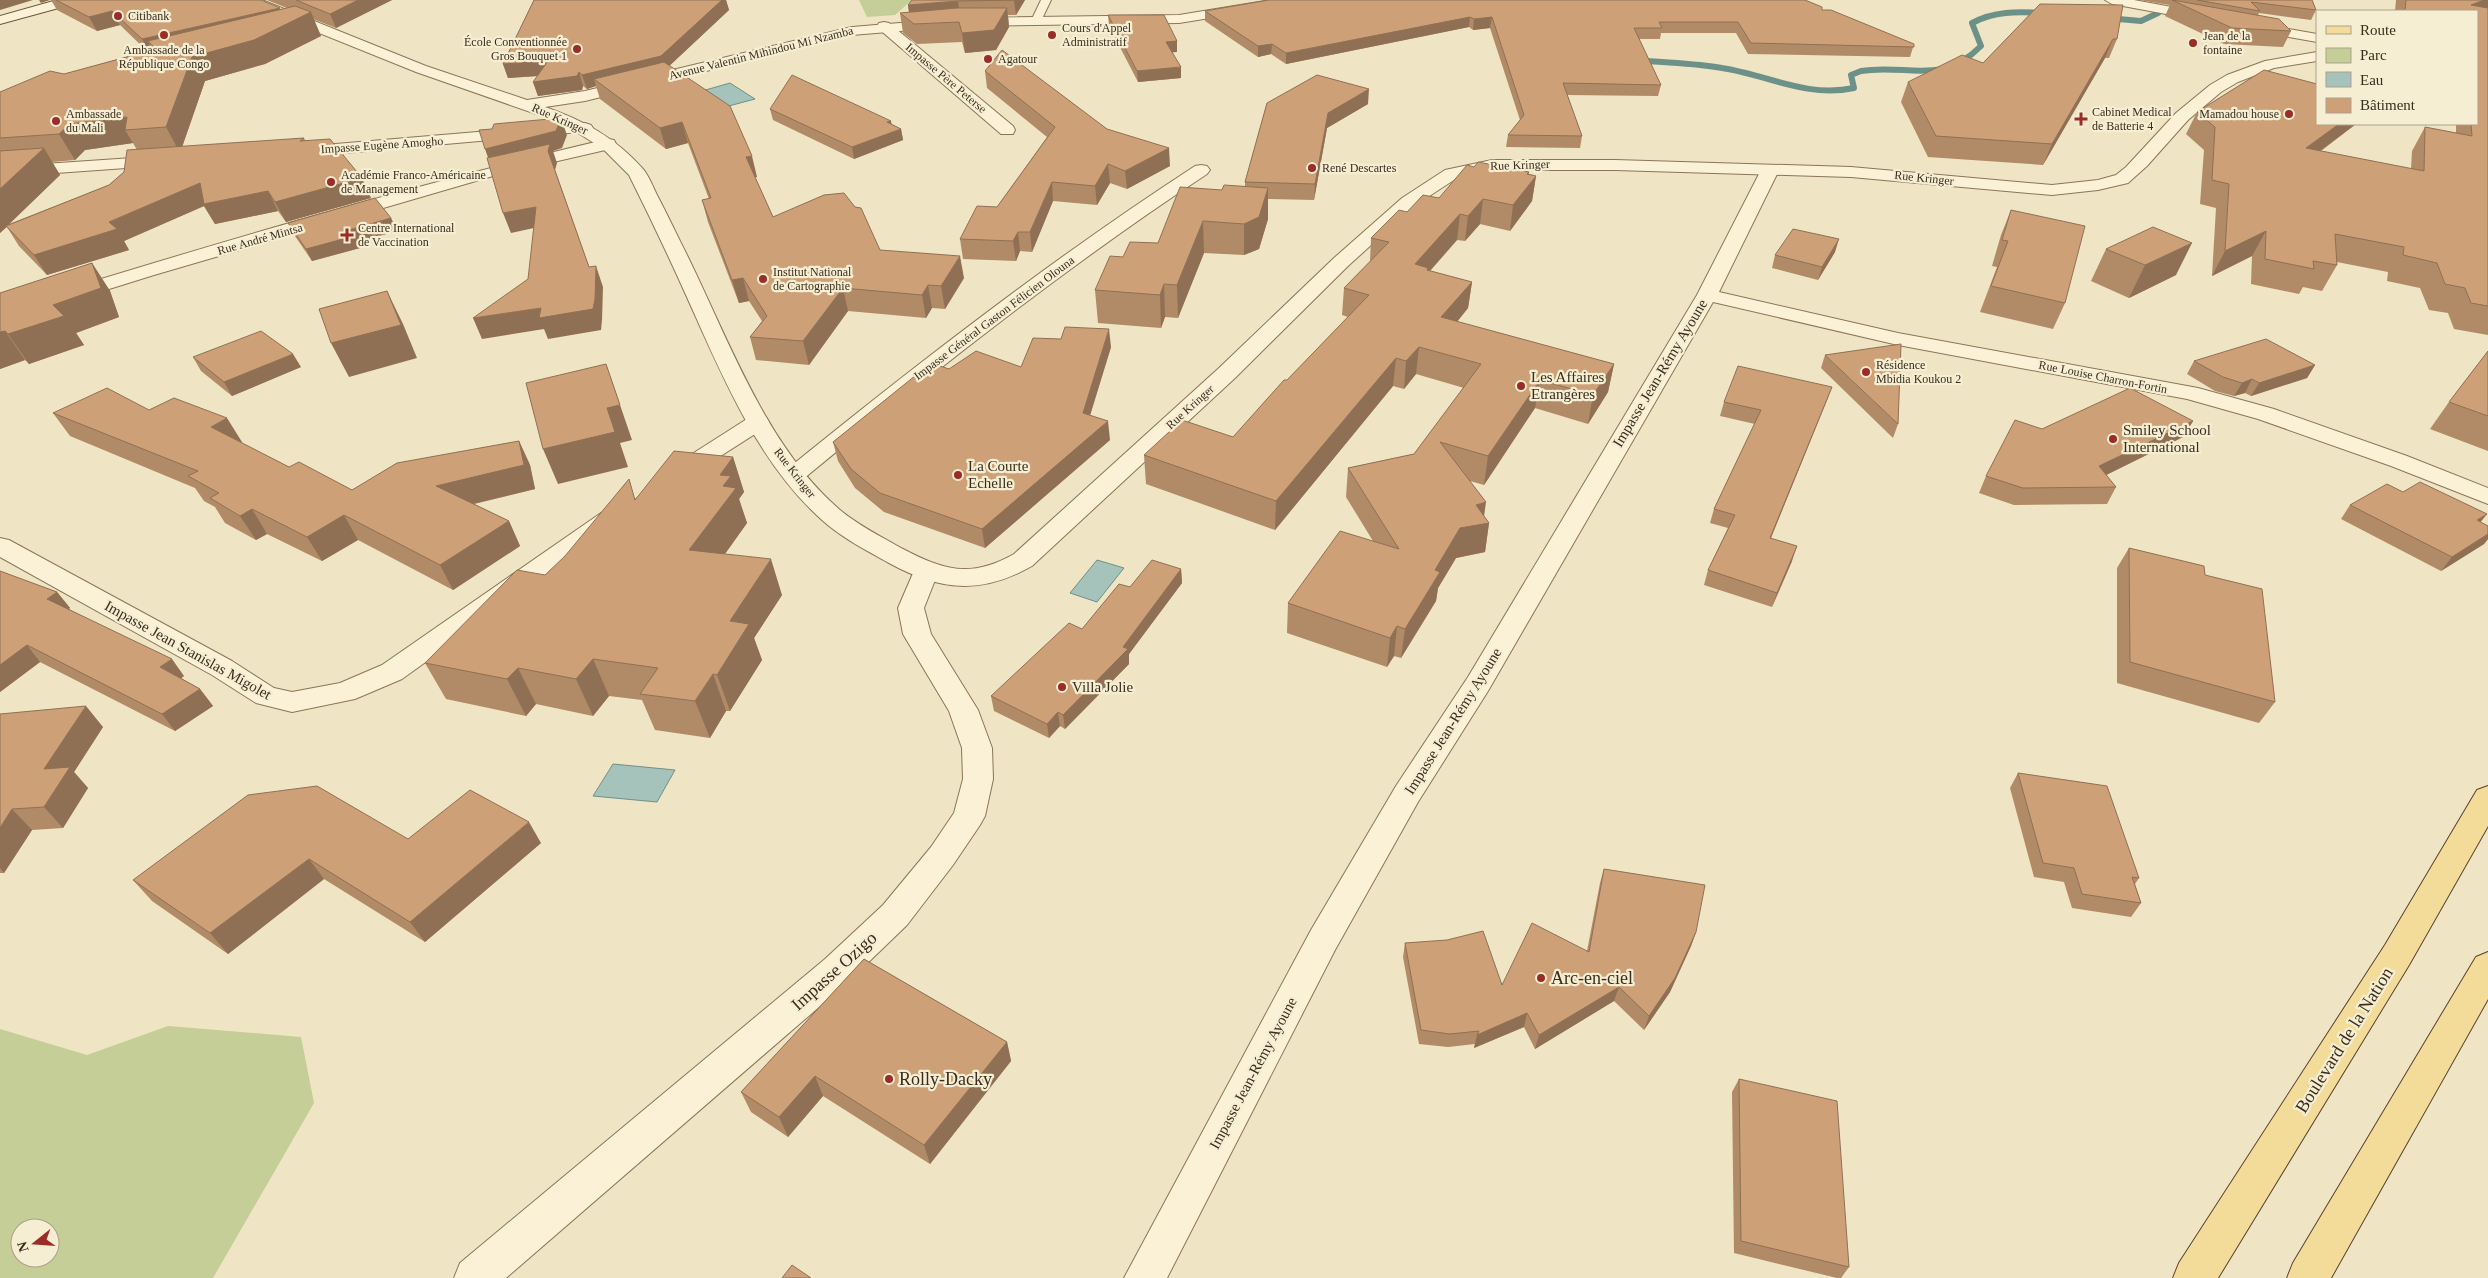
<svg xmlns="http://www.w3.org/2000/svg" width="2488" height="1278" viewBox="0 0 2488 1278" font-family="'Times New Roman',serif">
<rect width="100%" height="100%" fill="#efe4c3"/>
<g fill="#c5ce97" fill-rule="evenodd">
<polygon points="859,0 912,0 895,15 867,17"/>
<path d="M168,1026L301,1037L314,1103L213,1278H0V1029L87,1055ZM20,1228H50V1258H20Z"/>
</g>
<g fill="#a5c2bb" stroke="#6c9189">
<polygon points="730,83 755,99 725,107 702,91"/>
<polygon points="1097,560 1124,568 1097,602 1070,593"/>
<polygon points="613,764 675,770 657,802 593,796"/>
</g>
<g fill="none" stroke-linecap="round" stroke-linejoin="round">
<g stroke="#6c9189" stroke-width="6">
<polyline points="2107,18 2141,21 2158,13"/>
<path d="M1637,60C1665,63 1694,63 1722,68C1768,75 1806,98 1854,88L1851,75L1861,71C1907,63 1940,87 1981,46L1972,23C1996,10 2020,12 2046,13"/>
</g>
<g stroke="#8a7559" stroke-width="2">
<polygon id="service" points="1041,0 1051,0 1040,23 1032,23 1031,21"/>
</g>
<g stroke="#8a7559" stroke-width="2">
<g id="minor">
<polygon points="884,22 889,23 1013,126 1015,130 1013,134 1001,134 879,29 877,26 879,23"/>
<polygon points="585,123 591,125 593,128 591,131 300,157 294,156 292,152 294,148 300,147"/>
<path d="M608,139L614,140L616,144L614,148L493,176L154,275L0,323V310C201,248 403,187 608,139Z"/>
<polygon points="162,156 168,157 171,161 168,165 0,177 0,167"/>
<path d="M1201,165L1207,166L1210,170L1207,174C1066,267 933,372 802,480L794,482L786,480L782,475L786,470C918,363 1052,259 1195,166Z"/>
<polygon points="1770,165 1776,166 1779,170 1719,292 1898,333 2198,388 2274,409 2407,456 2488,488 2488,504 2391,466 2258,419 2187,399 1898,345 1713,302 1488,691 1418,802 1335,950 1167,1278 1124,1278 1311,930 1396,786 1468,677 1697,295 1761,170 1764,166"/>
<polygon points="758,415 766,417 769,422 766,427 683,480 675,482 667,480 663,475 667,470 750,417"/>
<polygon points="610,510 619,513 622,518 619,523 402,679 355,699 292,712 256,703 212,675 0,557 0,538 9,540 232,661 274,688 292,692 340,683 382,665 601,513"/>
<polygon points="926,562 935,564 939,570 924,608 931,634 978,710 992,748 993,779 985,816 980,825 953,865 907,925 849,981 506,1278 454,1278 460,1263 825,959 883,905 931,847 954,813 963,779 962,748 949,711 903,634 898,608 917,564"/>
</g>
</g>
<g stroke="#8a7559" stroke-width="2">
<g id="tertiary">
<path d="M243,0H262L426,66L527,100L585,91L852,27L960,18L1179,15L1271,0H1304L1297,4L1179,23L960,26L852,35L585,101L545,107C583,120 616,138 643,169C649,176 653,187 657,195C667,214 676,233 686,253C728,338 766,447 840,510C858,525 880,536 901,548C943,570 970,579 1014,554L1219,368L1334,258L1402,198L1445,170L1492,160H1615L1851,167L2052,185L2098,180L2116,175L2126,167L2176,113L2210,85L2227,75L2265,61L2317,52V61L2274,68L2238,82L2221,92L2188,120L2147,166L2128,183L2098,190L2052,195L1851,177L1615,170H1492L1457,178L1414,206L1348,266L1235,378L1032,566C981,595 940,591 889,563C866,550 842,538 822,520C757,462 721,373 686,295C668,255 649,215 629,175L602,148L562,123L416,72L245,3Z"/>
<polygon points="2105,0 2134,0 2204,13 2211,17 2204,21 2112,4"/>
<polygon points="2254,23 2317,34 2317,42 2249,30 2247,27"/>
</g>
</g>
<g stroke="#6c563d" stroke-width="2">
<polygon id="secondary" points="57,0 79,0 77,3 0,24 0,16"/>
</g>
<g stroke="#58432e" stroke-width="2">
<g id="primary">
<polygon points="2488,786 2488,826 2409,965 2218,1278 2173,1278 2179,1263 2385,945 2477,790"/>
<polygon points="2488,952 2488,999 2331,1278 2287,1278 2293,1263 2476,957"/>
</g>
</g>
<use href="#service" fill="#faf1d7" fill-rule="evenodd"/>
<use href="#minor" fill="#faf1d7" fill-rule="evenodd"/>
<use href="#tertiary" fill="#faf1d7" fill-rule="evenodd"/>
<use href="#secondary" fill="#faf1d7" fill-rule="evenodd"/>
<use href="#primary" fill="#f3db9a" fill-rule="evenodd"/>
</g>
<g fill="#b18a67" fill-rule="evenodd">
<path d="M51,0H261L281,9L287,8L267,0H392L336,28L313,19L321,36L265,64L205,81L182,147L304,138L305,140L371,198L286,222L278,211L215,224L204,206L124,241L129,250L47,275L19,246L7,227L0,233V92L147,51L120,25L97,31L57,10ZM133,143L137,150L124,172L109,185L9,224L60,175L52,162L75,160L85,150Z"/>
<polygon points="534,0 726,0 729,10 669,66 757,177 755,177 773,217 880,250 964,278 945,309 932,308 926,318 848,311 809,365 756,360 750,337 762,321 749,301 739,303 708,222 702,200 709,199 688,143 666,149 600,99 596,86 587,89 583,86 582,90 538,96 533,82 538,76 508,78 503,64"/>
<polygon points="912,0 1025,0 1016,15 1008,15 1009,27 996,50 965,53 962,42 917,44 903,33 900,13 909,12 908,5"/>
<polygon points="2139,0 2312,0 2316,10 2311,20 2259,13 2258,15 2291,31 2283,47 2224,44 2165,16 2170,5"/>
<polygon points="2396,0 2488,0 2488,335 2454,329 2448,313 2429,310 2420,288 2387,281 2388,272 2337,262 2337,265 2322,291 2303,287 2299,294 2251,284 2252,256 2212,276 2216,208 2200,204 2204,150 2186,134 2197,112 2317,124 2356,124 2321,151 2411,169 2412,151 2425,127 2456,133 2456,124 2477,124 2477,11 2395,11"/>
<polygon points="2040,4 2117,39 2109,58 2105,58 2043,165 1928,157 1901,102 1908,82 1983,63"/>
<polygon points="1822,10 1914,44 1910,57 1748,54 1736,33 1661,33 1660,39 1639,39 1661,85 1658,96 1567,95 1582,136 1580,148 1506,147 1508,135 1520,120 1490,28 1473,30 1469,27 1286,64 1271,54 1258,57 1205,21 1205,11"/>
<polygon points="1108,15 1177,41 1177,52 1172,52 1181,78 1138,82 1109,26"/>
<polygon points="985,71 1107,129 1170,166 1127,189 1110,183 1097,205 1053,201 1032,252 1020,251 1016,261 963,259 960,239 997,207 1047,137 987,88"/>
<polygon points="1267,103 1368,104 1327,128 1314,200 1268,199 1268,219 1259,249 1244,255 1204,253 1178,318 1165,317 1161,328 1098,323 1095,290 1123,257 1158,243 1222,190 1245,186 1245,182"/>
<polygon points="770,109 891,121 891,124 901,129 903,140 854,159 773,120"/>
<polygon points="1529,174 1536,176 1532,201 1510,231 1480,224 1465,241 1457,240 1430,271 1472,282 1468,308 1457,322 1614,364 1608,392 1588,424 1535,408 1484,485 1470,481 1484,516 1489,523 1485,552 1456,558 1438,588 1436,601 1401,658 1394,656 1387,667 1287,633 1288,603 1373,541 1346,497 1348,468 1414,454 1464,388 1416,374 1404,389 1393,386 1275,530 1146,484 1144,455 1233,437 1348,317 1342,315 1344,288 1370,262 1371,238 1407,212 1439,198"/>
<polygon points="2011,210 2065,303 2053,329 1980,312 1997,267 1992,266 2001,235"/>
<polygon points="391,218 397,231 357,242 360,248 312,261 295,236 288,223"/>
<polygon points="2106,249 2176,275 2129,298 2091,281"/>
<polygon points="1835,252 1818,280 1772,268 1775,255"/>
<polygon points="92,263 110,291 119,317 76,333 84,345 29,364 25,360 0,369 0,293"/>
<polygon points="1111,347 1090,415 1110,440 985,548 884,512 855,488 838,461 833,442 949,369 1021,367"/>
<polygon points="2488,351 2488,451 2430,429 2449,402"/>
<polygon points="1825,355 1898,424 1893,438 1821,368"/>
<polygon points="193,357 301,367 232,396 201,371"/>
<polygon points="2194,361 2315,365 2307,378 2251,396 2245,393 2234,396 2215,391 2187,374"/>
<polygon points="1832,387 1827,400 1771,538 1792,561 1772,607 1704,585 1708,570 1728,528 1710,523 1714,509 1755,424 1720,416 1724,402"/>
<polygon points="149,410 242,442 241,443 289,467 352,490 519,441 530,465 535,489 474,504 509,521 520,546 453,590 358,540 322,561 267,534 256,540 225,523 215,507 204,501 195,488 70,436 53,413"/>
<polygon points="2193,421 2183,437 2106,475 2116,487 2107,504 2014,505 1979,493 1986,476 2042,429"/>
<polygon points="733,457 744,492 739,499 747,523 725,554 782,595 754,638 762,660 730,711 726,711 710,738 655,730 642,700 609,696 593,716 536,704 526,716 446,699 425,663 545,575 636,498"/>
<polygon points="2403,492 2480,522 2488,526 2488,539 2484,544 2441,571 2341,519 2350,505"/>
<polygon points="2129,548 2205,575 2275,702 2259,723 2117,683 2117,568"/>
<polygon points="1181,569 1182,583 1129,654 1129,664 1065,729 1060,726 1049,738 994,711 991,696 1082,629 1130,587"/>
<polygon points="0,571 57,592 70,608 69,609 184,676 181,678 200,689 213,706 175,731 40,662 0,692"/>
<polygon points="0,714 103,727 74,772 88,788 63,828 32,830 4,873 0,873"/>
<polygon points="2018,773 2139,878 2135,884 2141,903 2131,917 2072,908 2064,882 2034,877 2010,788"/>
<polygon points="408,839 541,843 425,942 324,879 228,954 152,901 133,880"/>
<polygon points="1604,869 1696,932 1691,946 1670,992 1644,1030 1614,1001 1535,1049 1524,1027 1474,1048 1475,1044 1448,1047 1419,1044 1403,957 1405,943 1502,985 1587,951 1600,883"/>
<polygon points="864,959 1007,1042 1011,1061 930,1164 823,1096 788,1137 751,1112 741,1092"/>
<polygon points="1739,1079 1849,1267 1841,1278 1837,1278 1734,1253 1732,1092"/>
</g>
<g fill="#907054">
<polygon points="0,0 33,0 0,10"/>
<polygon points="39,0 50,0 41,3"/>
<polygon points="358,0 392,0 336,28 330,14"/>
<polygon points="722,0 726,0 729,10 665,70 594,79 596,86 587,89 582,75"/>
<polygon points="1014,0 1025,0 1016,15"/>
<polygon points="2484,0 2488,0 2488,14 2471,5"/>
<polygon points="958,1 960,16 910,20 908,5"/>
<polygon points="280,8 286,22 156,49 148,41 154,53 150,54 142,39"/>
<polygon points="1007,8 1009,27 996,50 965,53 962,33"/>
<polygon points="112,11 120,25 97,31 89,17"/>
<polygon points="311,12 321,36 265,64 205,81 180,153 166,127 192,57"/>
<polygon points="1470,17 1469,27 1286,64 1286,53"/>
<polygon points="1492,17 1490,28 1473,30 1474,19"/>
<polygon points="2113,39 2105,58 2043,165 2052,144"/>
<polygon points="1177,41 1177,52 1167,53 1166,42"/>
<polygon points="1272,44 1271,54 1258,57 1258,46"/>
<polygon points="548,61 552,75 508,78 503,64"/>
<polygon points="1181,67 1181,78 1138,82 1137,71"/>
<polygon points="579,72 583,86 582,90 538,96 533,82"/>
<polygon points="1369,89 1368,104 1327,128 1314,200 1315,184 1328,113"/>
<polygon points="127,117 125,130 133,143 85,150 75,160 59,134 70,124"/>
<polygon points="561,118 567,135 562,148 553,151 557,163 555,170 595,284 596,266 603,287 602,320 601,330 548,339 544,329 482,339 473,318 541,308 548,152 491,166 485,149"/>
<polygon points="891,121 893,132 901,129 903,140 854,159 852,147 887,122"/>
<polygon points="682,122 688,143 666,149 660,128"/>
<polygon points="2339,124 2356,124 2293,171 2306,148"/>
<polygon points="44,148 60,175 0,233 0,189"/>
<polygon points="1169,148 1170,166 1127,189 1125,171"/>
<polygon points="752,156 757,177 751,178 746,157"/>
<polygon points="1108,164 1110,183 1097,205 1095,186"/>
<polygon points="1529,172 1527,188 1536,176 1532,201 1510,231 1513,205 1527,174"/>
<polygon points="362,178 371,198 286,222 275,202"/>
<polygon points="1052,182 1053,201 1032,252 1030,232"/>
<polygon points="200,183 268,191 278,211 215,224 204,206 124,241 129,250 47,275 34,255"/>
<polygon points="1268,188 1268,219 1259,249 1244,255 1244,224"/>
<polygon points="1483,199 1480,224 1465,241 1468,216"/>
<polygon points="536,207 543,226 511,233 503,213"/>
<polygon points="1460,214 1457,240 1428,273 1415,264"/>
<polygon points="391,218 397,231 357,242 360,248 312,261 306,249 349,230"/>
<polygon points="1203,221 1204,253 1178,318 1177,285"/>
<polygon points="2266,231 2252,256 2212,276 2225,251"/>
<polygon points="1018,232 1020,251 1016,261 1013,241"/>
<polygon points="1839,239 1835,252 1818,280 1822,267"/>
<polygon points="2192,243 2176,275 2129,298 2145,265"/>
<polygon points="960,256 964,278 945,309 941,286"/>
<polygon points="92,263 110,291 119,317 76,333 84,345 29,364 8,334 53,305"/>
<polygon points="743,278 749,301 739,303 732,280"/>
<polygon points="1472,282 1468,308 1438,345 1441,317"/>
<polygon points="1164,284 1165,317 1161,328 1160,295"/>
<polygon points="928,285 932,308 926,318 922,295"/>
<polygon points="843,288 848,311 809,365 803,341"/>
<polygon points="387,291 403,324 417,358 349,377 331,343"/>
<polygon points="1109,329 1111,347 1085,432 1083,413"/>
<polygon points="5,331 25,360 0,369 0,332"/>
<polygon points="1419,347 1416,374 1404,389 1406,361"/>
<polygon points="293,354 301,367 232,396 224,382"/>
<polygon points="1396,358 1393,386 1275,530 1276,501"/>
<polygon points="606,364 632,440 620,443 628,467 558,484 543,449 607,408"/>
<polygon points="1614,364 1608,392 1588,424 1593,395"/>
<polygon points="2315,365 2307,378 2251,396 2259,383"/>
<polygon points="2252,379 2245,393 2234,396 2242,383"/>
<polygon points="1540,380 1535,408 1484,485 1488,456"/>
<polygon points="1832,387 1827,400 1765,552 1770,538"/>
<polygon points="227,418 242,442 226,451 211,427"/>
<polygon points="1108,421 1110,440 985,548 982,529"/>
<polygon points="2193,421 2183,437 2090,483 2099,466"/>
<polygon points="519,441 530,465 535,489 448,510 436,486"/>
<polygon points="733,457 744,492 739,499 747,523 702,586 689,550 720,475"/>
<polygon points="1486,502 1483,524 1489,523 1485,552 1456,558 1438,588 1436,601 1401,658 1405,629 1435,570 1460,528 1476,505"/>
<polygon points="252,509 267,534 256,540 240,516"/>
<polygon points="2487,514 2476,528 2477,520"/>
<polygon points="344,515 358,540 322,561 307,537"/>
<polygon points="509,521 520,546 453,590 440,565"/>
<polygon points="2488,534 2488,539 2484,544 2441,571 2452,557"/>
<polygon points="1797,546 1792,561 1772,607 1777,593"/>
<polygon points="771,559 782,595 754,638 762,660 730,711 717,675 730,621"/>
<polygon points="1181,569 1182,583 1129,654 1129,664 1065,729 1063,715 1123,647"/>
<polygon points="57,592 70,608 60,615 47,599"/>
<polygon points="1397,626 1394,656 1387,667 1390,638"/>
<polygon points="27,645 40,662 0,692 0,665"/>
<polygon points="172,659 184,676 173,684 160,667"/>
<polygon points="593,659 609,696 593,716 576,679"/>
<polygon points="518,668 536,704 526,716 507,679"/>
<polygon points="713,674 726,711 710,738 695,701"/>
<polygon points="200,689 213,706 175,731 162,714"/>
<polygon points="86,706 103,727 74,772 88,788 63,828 44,807 44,769"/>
<polygon points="1058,712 1060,726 1049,738 1047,724"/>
<polygon points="12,809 32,830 4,873 0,868 0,828"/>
<polygon points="529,822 541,843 425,942 410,922"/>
<polygon points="309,859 324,879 228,954 210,933"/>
<polygon points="1696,932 1691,946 1670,992 1644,1030 1649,1016"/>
<polygon points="1619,987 1614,1001 1535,1049 1539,1035"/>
<polygon points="1527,1013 1524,1027 1474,1048 1477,1035"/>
<polygon points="1007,1042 1011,1061 930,1164 924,1145"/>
<polygon points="815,1076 823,1096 788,1137 779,1117"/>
</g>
<g fill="#cea078" stroke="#907054">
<polygon points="56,0 261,0 280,8 142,39 112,11 89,17"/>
<polygon points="296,0 358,0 330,14"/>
<polygon points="534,0 722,0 661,56 582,75 579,72 577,76 533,82 548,61 503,64"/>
<polygon points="912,0 1014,0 958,1 908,5"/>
<polygon points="1269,0 1805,0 1822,7 1822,10 1831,10 1914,44 1914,47 1751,43 1738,22 1659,22 1662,28 1634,28 1661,85 1563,83 1582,136 1508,135 1524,115 1492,17 1474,19 1470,17 1286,53 1272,44 1258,46 1205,11"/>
<polygon points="2172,0 2279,19 2291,31 2232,28"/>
<polygon points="2197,0 2312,0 2316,10 2251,2 2260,11"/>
<polygon points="2406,0 2484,0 2471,5 2488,8 2488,306 2471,303 2465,288 2445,284 2437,263 2403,255 2404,247 2335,234 2337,265 2313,261 2314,269 2265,259 2266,231 2225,251 2229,184 2212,180 2215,127 2197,112 2264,70 2317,84 2317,124 2339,124 2306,148 2424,171 2425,127 2472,136 2471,124 2477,124 2477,11 2405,11"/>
<polygon points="2040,4 2123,5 2117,39 2113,39 2052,144 1936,136 1908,82 1962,55 1983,63"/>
<polygon points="295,6 311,12 254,40 192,57 166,127 125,130 127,117 70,124 59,134 0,138 0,92 50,71 64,74 156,49 148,41"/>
<polygon points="957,8 1007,8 994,30 962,33 959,22 914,24 900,13"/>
<polygon points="1108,15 1164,15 1177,41 1166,42 1181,67 1137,71"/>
<polygon points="1002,50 1107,129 1169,148 1125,171 1108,164 1095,186 1052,182 1030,232 1018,232 1013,241 960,239 977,206 997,207 1055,127 985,71"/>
<polygon points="664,62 730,106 752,156 746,157 773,217 824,195 844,193 855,207 861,208 880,250 960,256 941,286 928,285 922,295 843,288 803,341 750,337 767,316 743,278 732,280 702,200 711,198 682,122 660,128 594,79"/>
<polygon points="792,75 891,121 887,122 901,129 852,147 770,109"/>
<polygon points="1317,75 1369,89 1328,113 1315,184 1245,182 1267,103"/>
<polygon points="561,118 556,131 485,149 479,130 492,129 494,124"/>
<polygon points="304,138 300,141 330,139 362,178 275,202 268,191 204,204 200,183 109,222 117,229 34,255 6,226 109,185 124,172 127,150"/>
<polygon points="550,144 548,151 589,267 596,266 595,299 593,309 539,318 541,308 473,318 528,279 536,207 503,213 487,158"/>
<polygon points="44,148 0,189 0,151"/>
<polygon points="1478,162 1529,172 1527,174 1536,176 1513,205 1483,199 1468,216 1460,214 1415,264 1428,268 1427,270 1472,282 1441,317 1614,364 1593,395 1540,380 1488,456 1440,442 1486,502 1476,505 1489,523 1460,528 1435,570 1440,572 1405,629 1397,626 1390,638 1288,603 1340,531 1399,549 1348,468 1414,454 1481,364 1419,347 1406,361 1396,358 1276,501 1144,455 1182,420 1233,437 1284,380 1287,380 1369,295 1344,288 1389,242 1371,238 1399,210 1407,212 1423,195 1439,198 1467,165 1474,167"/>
<polygon points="1224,185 1268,188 1259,217 1244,224 1203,221 1177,285 1164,284 1160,295 1095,290 1110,256 1123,257 1130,242 1158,243 1180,187 1222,190"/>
<polygon points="375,198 391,218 349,230 354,236 306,249 288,223"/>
<polygon points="2011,210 2085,226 2065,303 1991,286 2008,241 2002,240"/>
<polygon points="2153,227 2192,243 2145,265 2106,249"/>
<polygon points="1793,229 1839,239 1822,267 1775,255"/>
<polygon points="92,263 101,288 53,305 64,316 8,334 5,331 0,332 0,293"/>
<polygon points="387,291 401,325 331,343 319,309"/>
<polygon points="1065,327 1109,329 1083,413 1108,421 982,529 880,493 851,469 833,442 931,363 949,369 976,351 1021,367 1033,338 1061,339"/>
<polygon points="261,331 293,354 224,382 193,357"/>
<polygon points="2266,339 2315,365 2259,383 2252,379 2242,383 2223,377 2194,361"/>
<polygon points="1901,344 1898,424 1825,355"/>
<polygon points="2488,351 2488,416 2449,402"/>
<polygon points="606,364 620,405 607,408 615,432 543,449 526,383"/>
<polygon points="1738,366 1832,387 1770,538 1797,546 1777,593 1708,570 1735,515 1714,509 1761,410 1724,402"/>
<polygon points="107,388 149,410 174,398 227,418 211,427 289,467 299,462 352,490 397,463 519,441 524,465 436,486 509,521 440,565 344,515 307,537 252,509 240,516 210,498 219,493 188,476 198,471 53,413"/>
<polygon points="2130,388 2193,421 2099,466 2116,487 2023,488 1986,476 2015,420 2042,429"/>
<polygon points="674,451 733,457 720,475 731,476 723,486 736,488 689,550 771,559 730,621 749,624 717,675 713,674 695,701 640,694 658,668 593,659 576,679 518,668 507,679 425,663 517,570 545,575 565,556 629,479 635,500"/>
<polygon points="2420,482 2487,514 2477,520 2488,526 2488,534 2452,557 2350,505 2387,484 2403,492"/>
<polygon points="2129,548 2204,566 2205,575 2262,589 2275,702 2130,662"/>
<polygon points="1152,560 1181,569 1123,647 1128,649 1063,715 1058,712 1047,724 991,696 1069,623 1082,629 1119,584 1130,587"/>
<polygon points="0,571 57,592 47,599 172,659 160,667 200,689 162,714 27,645 0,665"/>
<polygon points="86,706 44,769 70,767 44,807 12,809 0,828 0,714"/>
<polygon points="2018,773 2107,786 2139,878 2132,877 2141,903 2082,894 2074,868 2043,863"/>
<polygon points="317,786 408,839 470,790 529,822 410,922 309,859 210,933 133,880 248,795"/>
<polygon points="1604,869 1705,885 1696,932 1675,978 1649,1016 1619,987 1539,1035 1527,1013 1477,1035 1479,1031 1450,1034 1421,1030 1405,943 1447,940 1483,931 1502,985 1532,923 1589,952"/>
<polygon points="864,959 1007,1042 924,1145 815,1076 779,1117 741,1092"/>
<polygon points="1739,1079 1837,1101 1849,1267 1741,1241"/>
<polygon points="792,1265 811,1278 782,1278"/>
</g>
<g fill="#9b2c28" stroke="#f6eed3" stroke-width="2">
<circle cx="118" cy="16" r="5"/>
<circle cx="164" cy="35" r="5"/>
<circle cx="1052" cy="35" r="5"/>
<circle cx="2193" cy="43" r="5"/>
<circle cx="577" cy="49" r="5"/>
<circle cx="988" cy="59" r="5"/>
<circle cx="2289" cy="114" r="5"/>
<path d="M2078.5 111.5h5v5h5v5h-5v5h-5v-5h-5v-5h5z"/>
<circle cx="56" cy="121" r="5"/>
<circle cx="1312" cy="168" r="5"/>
<circle cx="331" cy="182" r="5"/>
<path d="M344.5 227.5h5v5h5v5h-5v5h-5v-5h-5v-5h5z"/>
<circle cx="763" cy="279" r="5"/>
<circle cx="1866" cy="372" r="5"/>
<circle cx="1521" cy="386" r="5"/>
<circle cx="2113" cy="439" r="5"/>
<circle cx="958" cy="475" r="5"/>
<circle cx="1062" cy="687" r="5"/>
<circle cx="1541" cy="978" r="5"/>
<circle cx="889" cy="1079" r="5"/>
</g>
<g text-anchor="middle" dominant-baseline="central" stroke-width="4.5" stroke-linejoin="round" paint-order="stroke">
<g font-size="12" fill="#3a2d1e" stroke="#f6eed3" text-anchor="start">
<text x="128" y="16">Citibank</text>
<text x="1062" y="28">Cours d'Appel<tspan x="1062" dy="14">Administratif</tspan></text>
<text x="2203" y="36">Jean de la<tspan x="2203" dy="14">fontaine</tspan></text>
<text x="567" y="42" text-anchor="end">École Conventionnée<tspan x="567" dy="14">Gros Bouquet 1</tspan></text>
<text x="164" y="50" text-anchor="middle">Ambassade de la<tspan x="164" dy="14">République Congo</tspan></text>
<text x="998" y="59">Agatour</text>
<text x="2092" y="112">Cabinet Medical<tspan x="2092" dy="14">de Batterie 4</tspan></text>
<text x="66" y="114">Ambassade<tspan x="66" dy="14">du Mali</tspan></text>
<text x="2279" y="114" text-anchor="end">Mamadou house</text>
<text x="1322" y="168">René Descartes</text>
<text x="341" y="175">Académie Franco-Américaine<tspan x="341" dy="14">de Management</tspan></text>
<text x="358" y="228">Centre International<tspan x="358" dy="14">de Vaccination</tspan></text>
<text x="773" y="272">Institut National<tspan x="773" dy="14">de Cartographie</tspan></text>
<text x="1876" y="365">Résidence<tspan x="1876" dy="14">Mbidia Koukou 2</tspan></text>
</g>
<g font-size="12" fill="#3a2d1e" stroke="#f6eed3">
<text transform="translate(761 53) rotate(-14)">Avenue Valentin Mihindou Mi Nzamba</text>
<text transform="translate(946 78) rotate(40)">Impasse Père Peterse</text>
<text transform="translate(560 119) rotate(24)">Rue Kringer</text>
<text transform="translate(382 145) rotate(-4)">Impasse Eugène Amogho</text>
<text transform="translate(1520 165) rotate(-2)">Rue Kringer</text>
<text transform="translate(1924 178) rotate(6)">Rue Kringer</text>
<text transform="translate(260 239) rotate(-16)">Rue André Mintsa</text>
<text transform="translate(994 318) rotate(-37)">Impasse Général Gaston Félicien Olouna</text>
<text transform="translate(2103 377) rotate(11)">Rue Louise Charron-Fortin</text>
<text transform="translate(1190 407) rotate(-42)">Rue Kringer</text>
<text transform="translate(795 473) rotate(52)">Rue Kringer</text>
</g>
<g font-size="15" fill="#3a2d1e" stroke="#f6eed3">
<text transform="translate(1660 373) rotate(-59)">Impasse Jean-Rémy Ayoune</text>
<text transform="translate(188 650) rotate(29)">Impasse Jean Stanislas Migolet</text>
<text transform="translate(1453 721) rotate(-58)">Impasse Jean-Rémy Ayoune</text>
<text transform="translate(1253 1073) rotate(-62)">Impasse Jean-Rémy Ayoune</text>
</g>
<g font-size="15" fill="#3a2d1e" stroke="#f6eed3" text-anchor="start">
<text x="1531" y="377">Les Affaires<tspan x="1531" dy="17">Etrangères</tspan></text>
<text x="2123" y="430">Smiley School<tspan x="2123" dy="17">International</tspan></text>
<text x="968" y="466">La Courte<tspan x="968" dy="17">Echelle</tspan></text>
<text x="1072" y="687">Villa Jolie</text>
</g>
<g font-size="18" fill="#3a2d1e" stroke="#f6eed3">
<text transform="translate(834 971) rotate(-42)">Impasse Ozigo</text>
<text transform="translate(2344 1040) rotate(-58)">Boulevard de la Nation</text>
</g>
<g font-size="18" fill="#3a2d1e" stroke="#f6eed3" text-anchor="start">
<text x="1551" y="978">Arc-en-ciel</text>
<text x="899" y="1079">Rolly-Dacky</text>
</g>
</g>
<rect x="2316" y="10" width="162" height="115" fill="#f6eed3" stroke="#aba18b"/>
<rect x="2326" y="26" width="25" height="8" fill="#f3db9a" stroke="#aba18b"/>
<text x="2360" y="35" font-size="15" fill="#3a2d1e">Route</text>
<rect x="2326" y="48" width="25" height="15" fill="#c5ce97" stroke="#aba18b"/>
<text x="2360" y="60" font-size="15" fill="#3a2d1e">Parc</text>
<rect x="2326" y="72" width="25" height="15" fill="#a5c2bb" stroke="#aba18b"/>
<text x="2360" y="85" font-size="15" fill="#3a2d1e">Eau</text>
<rect x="2326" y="98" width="25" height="15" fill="#cea078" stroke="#aba18b"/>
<text x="2360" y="110" font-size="15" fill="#3a2d1e">Bâtiment</text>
<g transform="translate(35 1243) rotate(253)"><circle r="24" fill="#f6eed3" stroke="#aba18b"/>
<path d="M0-4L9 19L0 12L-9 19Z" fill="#9b2c28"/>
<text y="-8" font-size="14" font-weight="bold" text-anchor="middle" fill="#3a2d1e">N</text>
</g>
</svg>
